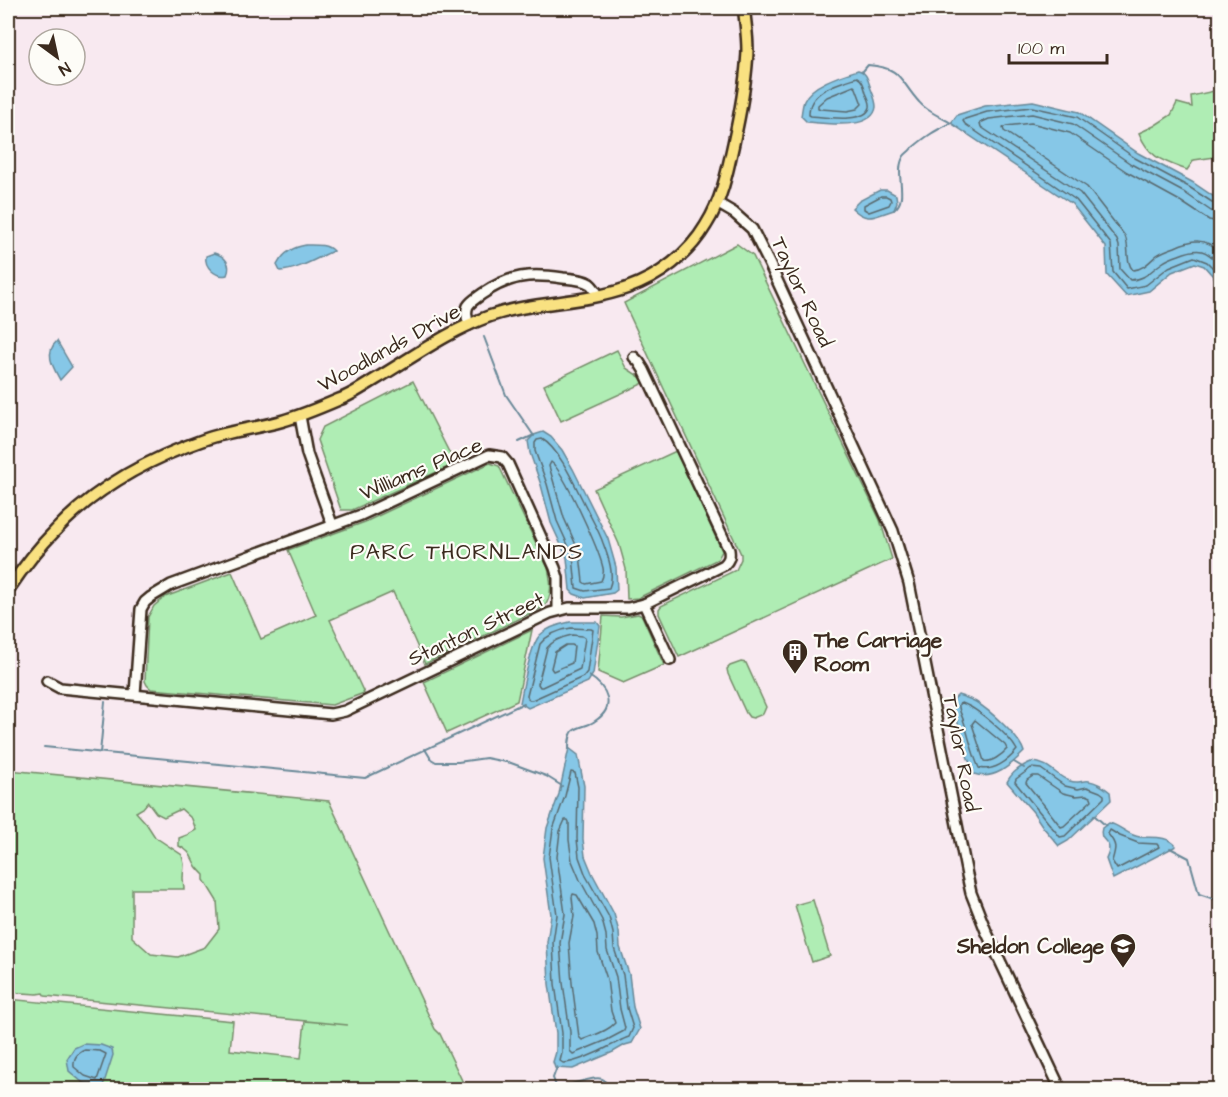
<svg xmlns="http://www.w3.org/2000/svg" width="1228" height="1097" viewBox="0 0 1228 1097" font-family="'Architects Daughter',sans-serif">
<rect width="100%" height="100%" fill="#f8e9f0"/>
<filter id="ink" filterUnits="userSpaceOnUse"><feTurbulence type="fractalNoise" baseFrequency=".0167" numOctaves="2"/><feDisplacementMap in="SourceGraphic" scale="12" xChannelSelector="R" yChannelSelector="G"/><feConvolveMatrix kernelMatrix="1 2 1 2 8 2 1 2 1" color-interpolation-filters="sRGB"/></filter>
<g filter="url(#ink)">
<g fill="#afedb4" stroke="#758c69" stroke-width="1.5" fill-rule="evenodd">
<path d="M1214,91L1220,95V164L1215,157L1194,160L1187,170C1163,161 1149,158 1139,133L1154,126L1171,115L1177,103L1192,107L1191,96Z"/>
<polygon points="737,244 753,256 880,520 892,559 679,657 659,614 659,609 661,606 736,570 741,559 741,554 624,303"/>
<polygon points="617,350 626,368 640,377 644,383 561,421 544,385"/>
<polygon points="413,381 455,464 352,510 341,510 317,440 323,427"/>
<polygon points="676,451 722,551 718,559 638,598 627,599 626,569 619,544 594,489"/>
<path d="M490,463L499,466L548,568C551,581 553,596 544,607L425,664L393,592L330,620L364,693L332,705L151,689L147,685L145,681L148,617L154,606L165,597L232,572L261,639L316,615L288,550L365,522Z"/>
<polygon points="638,614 642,616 664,665 623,683 598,672 603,616 621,617"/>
<polygon points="532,630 517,701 447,733 424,682"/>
<polygon points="741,662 746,663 766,707 763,714 753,718 749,717 746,713 728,674 727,669 730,666"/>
<path d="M8,770L329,801L435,1029L440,1034L466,1089H8V999L233,1021L230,1050L301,1058L305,1021L348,1025L45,996L43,993L37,994L8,992ZM148,802L156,813L164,817L181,809L192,819L196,830L187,835L179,838V846C192,852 190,856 196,866C198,869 201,872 204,875V880L217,901L219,929L205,947L178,957L151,954L132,937V889H184L183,878L184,864L182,855L155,837L146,823L136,812L143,808Z"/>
<polygon points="813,900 830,956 812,962 795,905"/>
</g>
<g fill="#86c7e7" stroke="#688897" stroke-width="1.5">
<path d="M858,70C867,72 868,81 871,89C873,94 876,101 876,107C873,131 824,123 807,122L801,116C802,111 802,106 804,101C811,84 842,75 858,70Z"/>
<polygon points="1033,101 1079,112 1138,153 1192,182 1220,201 1220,284 1204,266 1195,263 1172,272 1149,291 1126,296 1107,275 1106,247 1072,204 951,123 957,115 985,106"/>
<path d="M880,190H887L896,195L897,202L894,210C876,215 868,224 852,208L859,201Z"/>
<path d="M306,245C315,245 327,244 333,251C317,258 298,270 280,271L277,265C283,253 293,247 306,245Z"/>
<path d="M214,253C225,256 232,264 227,275C216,278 204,267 206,256Z"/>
<path d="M57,341L72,367L60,380C53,367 44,353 57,341Z"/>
<polygon points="543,432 551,437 562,450 573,469 608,539 616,567 617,590 613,593 585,598 574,594 570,590 567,558 551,523 541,485 530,453 528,441 534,435"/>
<path d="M570,622H597L600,626L593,674L588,682L528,708L520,703C523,687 530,645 540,635C548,627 560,624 570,622Z"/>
<path d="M958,695C964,697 971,699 976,702C989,710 1021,738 1024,752C1011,765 994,781 974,774L966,753L958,723L952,707L953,700Z"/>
<polygon points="569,748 578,755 584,786 583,839 585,856 592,873 614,914 619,932 620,947 629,974 633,1007 640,1029 632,1043 625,1045 613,1052 573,1069 555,1068 553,1062 556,1052 556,1033 549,984 547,942 551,915 543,858 547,828 559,794"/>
<path d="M1031,762C1052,763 1053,775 1070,781C1078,784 1082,780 1089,781C1097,782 1104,787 1110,792L1111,800L1068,841L1059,846L1043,827L1033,812L1007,782C1012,772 1021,766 1031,762Z"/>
<path d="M1109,823C1120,825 1128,836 1140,837C1153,838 1167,835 1176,846L1113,879L1106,859C1116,838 1097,844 1102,828Z"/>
<polygon points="83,1044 101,1045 112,1049 113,1055 103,1086 97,1088 82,1082 69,1071 67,1059 74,1048"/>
</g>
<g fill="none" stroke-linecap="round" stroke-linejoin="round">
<g stroke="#59696e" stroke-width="1.5">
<path d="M857,77C863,80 864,86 866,93C867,96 871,102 870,107C866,124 824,117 811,116L809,115C808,91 838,83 857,77Z"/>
<polygon points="854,86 856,88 862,104 857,109 847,111 821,109 818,108 818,105 827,97"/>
<polygon points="881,196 886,196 890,198 891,201 889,205 869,212 864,209 864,205"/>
<polyline points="1220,205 1215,204 1189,187 1135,158 1077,117 1032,107 987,112 965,119 963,121 965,124 1076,200 1111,244 1113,272 1127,289 1146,285 1169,267 1194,257 1207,262 1220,275"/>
<path d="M1220,213L1211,211L1185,193L1131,164L1073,124L1032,114L989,119L980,123L981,127L1080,193L1117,240L1119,246L1120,269L1130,280C1145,280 1150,271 1162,263C1167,259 1173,257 1179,255C1199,247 1206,249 1220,265"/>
<path d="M1220,222L1209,220L1180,201L1127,172L1070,133L1031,123L1006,126L1003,128L1004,131L1087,187L1125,236C1130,247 1125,262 1133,270C1143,270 1150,261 1157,255C1163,251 1169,249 1175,247C1193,239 1205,238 1220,251"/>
<path d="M542,439C560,449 577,490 587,509C592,520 599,531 603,543C608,556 615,575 609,588L585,591L576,588L573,556L557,521L547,484L535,451V443L537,440Z"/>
<path d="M551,462C563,470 599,550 603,568C604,573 603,577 601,581L586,584L583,582L580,554L564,518L549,466Z"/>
<path d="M571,628L591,629L593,630L587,672L583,677L532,700H529L527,696L540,644C548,634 558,630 571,628Z"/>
<path d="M572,635L582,636L585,638L580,669L542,687H540L538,684L547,648C553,640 562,637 572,635Z"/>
<polygon points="566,645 572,645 574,646 572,663 553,671 551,668 555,652"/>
<path d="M962,703C977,708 1009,735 1017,750C1008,761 993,772 979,768C972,753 969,737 964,722C962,715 958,710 959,704Z"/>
<path d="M975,720L1005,745L1007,749C1002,755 991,763 984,761L972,724Z"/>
<polygon points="1031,768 1041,769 1065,786 1078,789 1087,787 1100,792 1104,795 1104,798 1065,836 1060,837 1015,782 1016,779"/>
<path d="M571,772L575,773L578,787L577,839L579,857L586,876L609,917L613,933L614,948L623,975L627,1008L633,1028L629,1037C622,1039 617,1043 610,1046C599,1052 575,1063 563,1063L560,1061L562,1053V1033L555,984L553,942L557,915L549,857L553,829L565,796Z"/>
<polygon points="1033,776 1038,776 1063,793 1076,796 1086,795 1091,797 1092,800 1064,826 1061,827 1044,805 1026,783 1027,780"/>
<polygon points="565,820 568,820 569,822 569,840 572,861 580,880 602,920 606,935 607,950 616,977 620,1009 625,1028 624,1031 607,1040 573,1054 570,1051 570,1032 563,983 560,943 565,914 557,857 560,831"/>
<path d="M1110,830L1120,836L1138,843L1157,844L1159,847L1117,869L1112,861C1116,848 1117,845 1108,834Z"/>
<path d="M573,894L577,895L594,924L597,936L598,952L607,979L611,1011L615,1023C607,1032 593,1035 582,1040L579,1037L572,983L569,943L574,916L572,897Z"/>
<path d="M85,1050L100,1051L106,1054L97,1080L85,1076L74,1067C73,1058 77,1053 85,1050Z"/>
</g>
<g stroke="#688897" stroke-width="2">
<path d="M863,71L868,65C903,68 899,80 919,102C926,111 941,117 951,123"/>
<path d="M894,210C910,198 893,172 904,156C906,153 909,152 911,149C925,137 934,131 951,123"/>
<polyline points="484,337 506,395 534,436"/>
<polyline points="519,442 534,435"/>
<polyline points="44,747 365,778 524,703"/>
<polyline points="425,749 431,759 436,762 458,762 486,758 511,763 546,776 562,786"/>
<path d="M569,750C569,743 569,736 573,731C579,726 589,726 595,721C617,707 607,687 589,676"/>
<polyline points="100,753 105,702"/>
<polyline points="1014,762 1024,768"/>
<polyline points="1094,815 1105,825"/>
<polyline points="1170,848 1189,858 1199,894 1220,901"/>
<path d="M557,1067L553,1078L556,1086C569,1088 597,1073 604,1080C605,1082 608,1088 609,1090"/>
</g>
<g stroke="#3b2a1e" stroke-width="14">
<g id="minor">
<polyline points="717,203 734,213 752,229 769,263 893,531 909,583 967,875 971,893 986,931 1061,1090"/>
<path d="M469,325C467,319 465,312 468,306C471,301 478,297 482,294C510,275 530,273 563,278C572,279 583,279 590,284C594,287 596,292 599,296"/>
<polyline points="300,416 307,454 332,524"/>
<polyline points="644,604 670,660"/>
<path d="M47,681L60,688L331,714L345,711L550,613L569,608H628L644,604L724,565C729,560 730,557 729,550L644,370L639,362L634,357"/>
<polyline points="135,694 141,609 145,602 151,597 171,585 361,515 489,455 502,457 508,464 555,568 558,578 558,610"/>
</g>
</g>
<g stroke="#3b2a1e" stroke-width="15">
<path id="major" d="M8,590C22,569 38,548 56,530C96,487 151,458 206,439C230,431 257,428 282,421C304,415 324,406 345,397C356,392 366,385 376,379C413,357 448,331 490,316C534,301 582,304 627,288C659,277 689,254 706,225C722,200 728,169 734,141C740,114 745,87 747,59C749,42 745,24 744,8"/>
</g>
<use href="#minor" stroke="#fdfcf7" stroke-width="9"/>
<use href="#major" stroke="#f9e181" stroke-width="10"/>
</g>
</g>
<defs>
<g id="building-pin" transform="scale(1.35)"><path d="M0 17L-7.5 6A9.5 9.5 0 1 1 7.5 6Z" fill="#3b2a1e" stroke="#fdfcf7"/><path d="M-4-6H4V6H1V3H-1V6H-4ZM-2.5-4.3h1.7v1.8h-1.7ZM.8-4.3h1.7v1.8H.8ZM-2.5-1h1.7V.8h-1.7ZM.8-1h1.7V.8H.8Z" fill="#fff"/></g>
<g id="school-pin" transform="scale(1.35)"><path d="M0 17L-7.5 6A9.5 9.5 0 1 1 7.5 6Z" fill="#3b2a1e" stroke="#fdfcf7"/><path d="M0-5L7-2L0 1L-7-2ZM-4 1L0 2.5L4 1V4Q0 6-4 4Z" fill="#fff"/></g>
</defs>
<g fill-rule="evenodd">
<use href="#building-pin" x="795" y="652"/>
<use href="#school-pin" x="1123" y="946"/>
</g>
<g text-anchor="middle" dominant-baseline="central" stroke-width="4.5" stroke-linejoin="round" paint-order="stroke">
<g font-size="21" fill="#3b2a1e" stroke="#fdfcf7">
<text transform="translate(802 292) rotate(65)">Taylor Road</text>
<text transform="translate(389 348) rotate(-29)">Woodlands Drive</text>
<text transform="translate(421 469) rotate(-23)">Williams Place</text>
<text transform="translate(476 629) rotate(-25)">Stanton Street</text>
<text transform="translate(961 753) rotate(79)">Taylor Road</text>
</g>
<g font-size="21" font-weight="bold" fill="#3b2a1e" stroke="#fdfcf7" text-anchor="start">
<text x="814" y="640">The Carriage<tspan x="814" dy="24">Room</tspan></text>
<text x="1104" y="946" text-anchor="end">Sheldon College</text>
</g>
<g font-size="22" letter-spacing="1.5" fill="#3b2a1e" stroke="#fdfcf7">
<text x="467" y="552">PARC THORNLANDS</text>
</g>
</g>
<rect width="1228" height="1097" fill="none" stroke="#fdfcf7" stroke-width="30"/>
<rect x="15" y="15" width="1198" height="1067" fill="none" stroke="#3b2a1e" stroke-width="2" filter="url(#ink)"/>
<g transform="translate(57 57) rotate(147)"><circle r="28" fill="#fdfcf7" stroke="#afa8a0" stroke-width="1.5"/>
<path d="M0-4.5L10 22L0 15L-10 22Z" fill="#3b2a1e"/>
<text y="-9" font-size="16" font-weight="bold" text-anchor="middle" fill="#3b2a1e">N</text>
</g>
<path d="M1009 54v9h98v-9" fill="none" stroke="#3b2a1e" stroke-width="3"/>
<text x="1018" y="54" font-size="18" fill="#3b2a1e" stroke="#fdfcf7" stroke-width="4.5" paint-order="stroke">100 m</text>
</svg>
